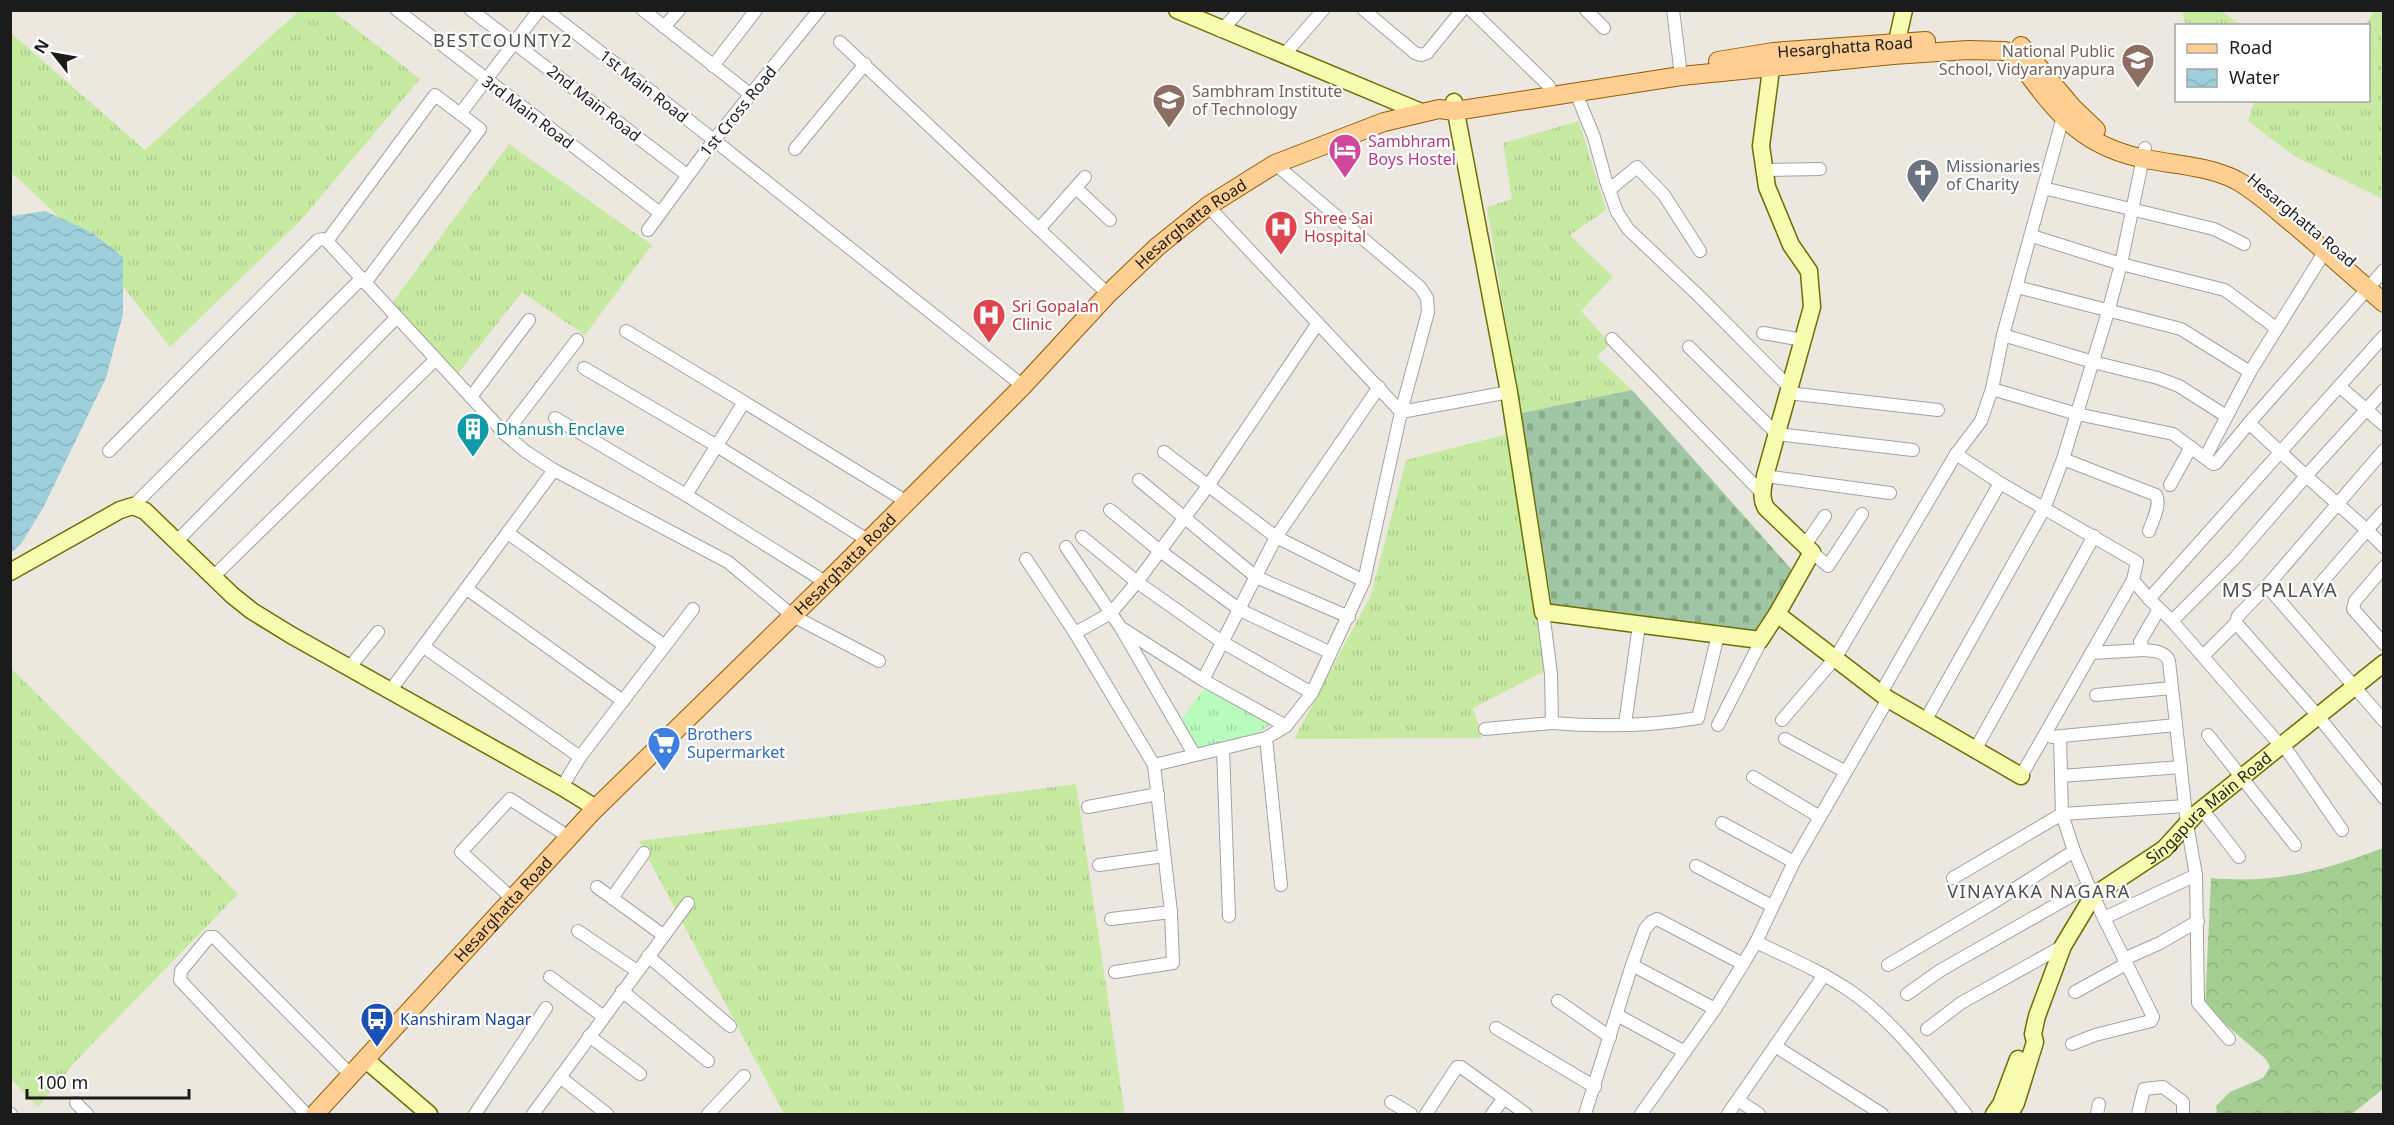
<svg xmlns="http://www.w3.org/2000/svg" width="2394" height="1125" viewBox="0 0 2394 1125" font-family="'Noto Sans',sans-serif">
<defs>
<pattern id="grass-tufts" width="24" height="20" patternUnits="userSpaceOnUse" patternTransform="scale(1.5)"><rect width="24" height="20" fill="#c7eaa3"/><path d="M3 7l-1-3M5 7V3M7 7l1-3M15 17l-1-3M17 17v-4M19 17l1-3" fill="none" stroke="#aac88c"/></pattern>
<pattern id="forest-crowns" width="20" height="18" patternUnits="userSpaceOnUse" patternTransform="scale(1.5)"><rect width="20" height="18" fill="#a5ce93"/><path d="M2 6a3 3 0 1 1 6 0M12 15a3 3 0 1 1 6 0" fill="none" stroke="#8db07e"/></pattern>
<pattern id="cemetery-stones" width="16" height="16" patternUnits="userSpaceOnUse" patternTransform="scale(1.5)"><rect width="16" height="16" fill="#a0c6a5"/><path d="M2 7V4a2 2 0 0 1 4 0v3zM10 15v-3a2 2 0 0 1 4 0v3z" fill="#89aa8d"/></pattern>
<pattern id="park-tufts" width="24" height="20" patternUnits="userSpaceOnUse" patternTransform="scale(1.5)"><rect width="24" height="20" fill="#b9fabd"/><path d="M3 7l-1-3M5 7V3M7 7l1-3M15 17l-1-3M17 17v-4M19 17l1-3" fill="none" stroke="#9ed6a2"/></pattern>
<pattern id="water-waves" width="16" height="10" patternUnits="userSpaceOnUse" patternTransform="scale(1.5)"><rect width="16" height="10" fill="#9ed0dc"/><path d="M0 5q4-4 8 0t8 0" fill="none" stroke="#88b2bc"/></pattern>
</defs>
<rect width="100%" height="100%" fill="#ede8df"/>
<g fill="url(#grass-tufts)">
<polygon points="2375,10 2384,11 2383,199 2294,156 2248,121 2254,101 2368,100 2368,26 2365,25"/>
<polygon points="299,11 333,11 420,79 301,220 170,347 98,254 11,172 10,32 145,150"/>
<polygon points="2182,11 2221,11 2242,25 2186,25"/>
<polygon points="1579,121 1606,210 1570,235 1613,277 1581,311 1610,343 1597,357 1632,390 1521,413 1487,207 1512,199 1503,143"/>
<polygon points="509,144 652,245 585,335 522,292 456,376 392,303"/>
<polygon points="1512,433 1547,670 1473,708 1482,738 1294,739 1371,595 1406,460"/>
<polygon points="10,667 238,894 76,1061 38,1107 11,1079"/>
<polygon points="1076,784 1125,1114 784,1114 639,841"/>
</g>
<path fill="url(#forest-crowns)" d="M2383,848V1089L2352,1114H2217L2216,1106L2230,1092L2263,1078L2270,1067L2266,1059L2205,1007L2211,878C2276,884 2323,871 2383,848Z"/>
<polygon fill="url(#cemetery-stones)" points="1632,390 1793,571 1759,636 1552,605 1521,413"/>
<polygon fill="url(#park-tufts)" points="1205,687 1271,725 1254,734 1198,750 1181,720"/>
<polygon fill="url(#water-waves)" points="45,211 91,232 123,257 123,314 106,378 43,508 21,544 11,553 11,216"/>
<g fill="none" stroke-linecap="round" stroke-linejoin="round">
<g stroke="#a2a2a2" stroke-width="14">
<g id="street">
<polyline points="397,10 660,213"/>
<polyline points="471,10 687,175"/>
<polyline points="546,10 714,140 1023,386"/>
<polyline points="643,10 751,95"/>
<polyline points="1364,10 1415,53 1421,55 1427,53 1462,10"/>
<polyline points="1471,10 1549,86 1549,96"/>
<polyline points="1586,10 1604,28"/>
<polyline points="1673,10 1680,67"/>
<polyline points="664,27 679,10"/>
<polyline points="1221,31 1240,10"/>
<polyline points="840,42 1108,294"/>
<polyline points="1283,56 1323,10"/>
<polyline points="713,66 756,10"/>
<polyline points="1576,93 1594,137 1606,181 1617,212 1628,229 1700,297 1790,388"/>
<polyline points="460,114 539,10"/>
<polyline points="795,149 865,64"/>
<polyline points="1275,164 1420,287 1427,298 1428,312 1401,412 1509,392"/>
<polyline points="1764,170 1820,169"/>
<polyline points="1076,188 1110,220"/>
<polyline points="2043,188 2214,229 2244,244"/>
<polyline points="1609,190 1637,167 1664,195 1700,251"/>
<polyline points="1039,229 1085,177"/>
<polyline points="648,230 714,140 819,10"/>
<polyline points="2032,236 2121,264 2225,290 2276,328"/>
<polyline points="327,241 435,95 480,129 365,283"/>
<polyline points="2017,287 2181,329 2250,372"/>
<polyline points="626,331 744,402"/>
<polyline points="1763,333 1803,340"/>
<polyline points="2003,335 2093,362 2158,378 2179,386 2226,416"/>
<polyline points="1612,339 1762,493"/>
<polyline points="1689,347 1777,434 1913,450"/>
<polyline points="584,368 717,446 869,541"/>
<polyline points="2339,386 2384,425"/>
<polyline points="1992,389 2077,414 2173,434 2205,458 2250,372 2325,251"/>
<polyline points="2384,390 2306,476 2367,530 2384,511"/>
<polyline points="1788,393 1938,410"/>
<polyline points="471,397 529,320"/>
<polyline points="555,418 686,495"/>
<polyline points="505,434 577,340"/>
<polyline points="2384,450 2267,586 2384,721"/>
<polyline points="109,451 318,240 323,239 327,241 505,434 525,451 554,470"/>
<polyline points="1164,452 1276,537 1364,581"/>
<polyline points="2205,458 2213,464 2216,463 2249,423"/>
<path d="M2063,459L2156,495C2161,505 2153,520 2149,531"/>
<polyline points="1765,476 1890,493"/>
<polyline points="1139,480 1256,577 1349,617"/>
<polyline points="2000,483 2137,562 2133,580 2149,599 2172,621 2280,745"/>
<polyline points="2170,485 2191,447"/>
<polyline points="133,506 362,278"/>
<polyline points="1110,510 1160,551 1240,610 1329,652"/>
<polyline points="508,533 665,646"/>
<polyline points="1082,537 1137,582 1222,642 1312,693"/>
<polyline points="176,542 397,317"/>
<polyline points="1805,545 1825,516"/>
<polyline points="1066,547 1121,628 1194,754"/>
<polyline points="1812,552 1828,566 1862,514"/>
<polyline points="1026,559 1075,633 1154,765 1171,912 1173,963 1115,972"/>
<polyline points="2384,567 2355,601 2353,609 2384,644"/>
<polyline points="214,576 436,359"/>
<polyline points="827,583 686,495 744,402 907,502"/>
<polyline points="2267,586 2238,616 2236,623 2318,716 2384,798"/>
<polyline points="467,589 623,701"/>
<polyline points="2315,590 2367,530 2384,547"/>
<polyline points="2149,599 2384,336"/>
<path d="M1543,612L1551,674L1552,723C1600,727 1650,726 1698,718L1718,635"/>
<polyline points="2172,621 2234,559 2306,476 2249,423 2384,270"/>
<polyline points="1123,629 1203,680"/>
<polyline points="1075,633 1111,613 1137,582 1208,486 1318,323"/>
<polyline points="424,647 580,757 693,609"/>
<polyline points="2091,653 2144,650"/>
<polyline points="2203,656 2236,623"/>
<polyline points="349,668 378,632"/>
<polyline points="390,691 554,470 728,562 793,616 879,661"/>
<polyline points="1881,693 2000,483 1956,454"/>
<polyline points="2096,695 2172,688"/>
<polyline points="1782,720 1836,657 1956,454 1981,421 1992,389 2003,335 2063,117"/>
<polyline points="1925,721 2044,509 2063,459 2108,312 2121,264 2145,148"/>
<polyline points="1625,724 1639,625"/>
<polyline points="1718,725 1762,639"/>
<polyline points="1286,726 1203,680 1276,537 1379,387"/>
<polyline points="1485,729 1552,723"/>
<polyline points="2208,735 2295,845"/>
<polyline points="2052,737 2176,725"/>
<polyline points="2060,737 2062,814 2074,851 2093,896 2153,1017 2151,1021 2095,1035 2072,1044"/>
<polyline points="1266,738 1281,885"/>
<polyline points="1785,739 1846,772"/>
<polyline points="2282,743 2342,830"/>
<polyline points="1223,749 1229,916"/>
<polyline points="1975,750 2094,536"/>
<polyline points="1154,765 1266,738 1286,726 1312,693 1364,581 1401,412 1208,206"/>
<polyline points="2021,776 2133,580"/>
<polyline points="2061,776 2181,767"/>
<polyline points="1753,777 1820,817"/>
<polyline points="562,787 580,757"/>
<polyline points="1088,807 1158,794"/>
<polyline points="2202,809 2239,857"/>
<polyline points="1722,823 1794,862"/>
<polyline points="1099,865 1164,856"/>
<polyline points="1696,866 1772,906"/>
<polyline points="2196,875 2198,1003 2229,1039"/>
<polyline points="1953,878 2062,814 2185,806"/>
<polyline points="597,887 663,935"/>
<polyline points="612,898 644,853"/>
<polyline points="514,900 461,852 510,799 569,837"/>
<path d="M2104,918L2196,875L2187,824L2169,661C2165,651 2154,651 2144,650L2140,642L2159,609"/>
<polyline points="1111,919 1171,912"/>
<polyline points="578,931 637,971"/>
<polyline points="1756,942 1794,862 1888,699"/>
<polyline points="648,956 730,1026"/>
<polyline points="2124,959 2160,943 2198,921"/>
<polyline points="1632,965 1715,1009"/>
<polyline points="1888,965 1991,904 2074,851"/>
<polyline points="550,977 604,1017"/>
<polyline points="622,991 708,1061"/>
<polyline points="2075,992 2126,964"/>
<polyline points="1907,994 1941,970 2089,886"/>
<polyline points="1558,1001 1610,1037"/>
<polyline points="1617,1015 1685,1052"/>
<polyline points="1496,1028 1595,1087"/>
<polyline points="1927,1029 1961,1003 2063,946"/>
<polyline points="589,1036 640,1074"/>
<polyline points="1775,1046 1882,1114"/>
<polyline points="560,1077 607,1114"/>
<polyline points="1738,1100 1759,1114"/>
<polyline points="1391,1102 1411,1114"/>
<polyline points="76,1103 87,1114"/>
<polyline points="10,1114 11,1114"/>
<polyline points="306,1114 180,980 181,971 209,937 214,937 352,1076"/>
<polyline points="475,1114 546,1008"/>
<polyline points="533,1114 688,903"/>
<polyline points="708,1114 744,1076"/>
<polyline points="1426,1114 1457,1067 1461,1067 1526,1114"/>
<polyline points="1492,1114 1504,1098"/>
<path d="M1585,1114L1632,965L1645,929L1651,922L1657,919L1743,964L1756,942C1787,957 1821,971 1850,991C1893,1020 1933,1073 1966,1114"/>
<polyline points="1641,1114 1715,1009 1743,964"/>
<polyline points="1728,1114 1824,975"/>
<polyline points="2097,1114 2099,1104"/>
<polyline points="2138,1114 2144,1089 2163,1087 2183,1102 2183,1114"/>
</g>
</g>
<g stroke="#687102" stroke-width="19">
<g id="secondary">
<polyline points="1177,10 1421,112"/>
<path d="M1773,54L1761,146L1767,187L1791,245L1809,271L1812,307L1765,476C1763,487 1760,498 1766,508L1812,552L1777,614L1888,699L2021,776"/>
<polyline points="1894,54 1904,10"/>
<polyline points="1454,102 1509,392 1543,612 1760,640 1777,614"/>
<polyline points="10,572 120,510 133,506 145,511 232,595 252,611 291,635 562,787 596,808"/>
<polyline points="366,1060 429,1114"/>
<polyline points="1994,1114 2001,1104 2018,1059"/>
<path id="s1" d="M2010,1114L2016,1103L2035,1042L2033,1034L2037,1016L2063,946L2093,896L2164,849L2196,814L2384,663"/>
</g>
</g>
<g stroke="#915e00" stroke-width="20">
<g id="primary">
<polyline points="2021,46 2072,107 2096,130"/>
<path id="s2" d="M1718,61L1773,52L1926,41"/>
<path id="s3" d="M315,1114L593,811L822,587L1023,386L1108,294L1157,247L1208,206L1275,164L1384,122L1439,109L1455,111L1681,76L1893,55L1968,50L2005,51L2014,55C2055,110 2079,148 2151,160C2179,165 2210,167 2236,180C2256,191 2273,207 2291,222C2322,248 2353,276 2384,303"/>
</g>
</g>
<use href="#street" stroke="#fff" stroke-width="12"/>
<use href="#secondary" stroke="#f8fbb0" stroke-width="16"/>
<use href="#primary" stroke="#fece93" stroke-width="18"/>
</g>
<defs>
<g id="school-pin" transform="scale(1.725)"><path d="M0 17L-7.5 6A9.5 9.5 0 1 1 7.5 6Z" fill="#8d6e63" stroke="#fff"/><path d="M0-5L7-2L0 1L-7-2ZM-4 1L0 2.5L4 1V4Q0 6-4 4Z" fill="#fff"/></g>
<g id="university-pin" transform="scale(1.725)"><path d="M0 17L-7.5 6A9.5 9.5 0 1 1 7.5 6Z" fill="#8d6e63" stroke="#fff"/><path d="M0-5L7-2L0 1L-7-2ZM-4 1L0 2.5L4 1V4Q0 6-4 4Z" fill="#fff"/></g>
<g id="hotel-pin" transform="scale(1.725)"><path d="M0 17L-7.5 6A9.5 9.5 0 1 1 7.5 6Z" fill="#d1479c" stroke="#fff"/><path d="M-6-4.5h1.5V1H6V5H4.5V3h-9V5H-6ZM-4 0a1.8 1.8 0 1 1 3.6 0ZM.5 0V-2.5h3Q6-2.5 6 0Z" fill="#fff"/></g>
<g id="church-pin" transform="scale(1.725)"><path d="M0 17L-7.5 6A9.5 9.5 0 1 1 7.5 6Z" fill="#6b7280" stroke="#fff"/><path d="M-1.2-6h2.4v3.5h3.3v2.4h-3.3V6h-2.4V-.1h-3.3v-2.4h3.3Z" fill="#fff"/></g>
<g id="hospital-pin" transform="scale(1.725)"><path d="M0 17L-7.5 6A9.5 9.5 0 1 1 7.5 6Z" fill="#e0444e" stroke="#fff"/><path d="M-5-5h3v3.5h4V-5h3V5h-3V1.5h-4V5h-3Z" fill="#fff"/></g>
<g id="building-pin" transform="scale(1.725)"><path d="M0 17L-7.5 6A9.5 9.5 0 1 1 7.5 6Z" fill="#0f9aa8" stroke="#fff"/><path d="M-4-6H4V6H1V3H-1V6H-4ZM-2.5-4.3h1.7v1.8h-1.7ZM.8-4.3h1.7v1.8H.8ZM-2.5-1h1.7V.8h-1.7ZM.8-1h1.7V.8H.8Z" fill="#fff"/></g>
<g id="supermarket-pin" transform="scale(1.725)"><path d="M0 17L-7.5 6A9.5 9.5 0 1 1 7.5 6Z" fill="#3f7fe0" stroke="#fff"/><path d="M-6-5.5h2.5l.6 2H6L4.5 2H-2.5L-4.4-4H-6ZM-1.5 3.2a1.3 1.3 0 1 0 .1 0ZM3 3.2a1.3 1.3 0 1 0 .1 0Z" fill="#fff"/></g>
<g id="bus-pin" transform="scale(1.725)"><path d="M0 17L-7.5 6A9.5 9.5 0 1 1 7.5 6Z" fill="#1a4fb4" stroke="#fff"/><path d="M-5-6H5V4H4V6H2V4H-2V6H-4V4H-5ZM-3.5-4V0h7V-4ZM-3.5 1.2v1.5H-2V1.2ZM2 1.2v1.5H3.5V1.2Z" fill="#fff"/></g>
</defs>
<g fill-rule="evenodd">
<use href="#school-pin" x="2138" y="60"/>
<use href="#university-pin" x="1169" y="100"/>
<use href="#hotel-pin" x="1345" y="150"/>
<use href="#church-pin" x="1923" y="175"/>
<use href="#hospital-pin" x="1281" y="227"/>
<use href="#hospital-pin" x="989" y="315"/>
<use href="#building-pin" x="473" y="429"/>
<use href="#supermarket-pin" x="664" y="743"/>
<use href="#bus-pin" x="377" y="1019"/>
</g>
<g text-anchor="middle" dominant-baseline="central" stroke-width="4.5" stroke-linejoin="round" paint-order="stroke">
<g font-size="16" fill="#1b1b1b" stroke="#fff">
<text stroke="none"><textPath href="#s2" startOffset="128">Hesarghatta Road</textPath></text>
<text transform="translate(644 86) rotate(38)">1st Main Road</text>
<text transform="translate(594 103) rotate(38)">2nd Main Road</text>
<text transform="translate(738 111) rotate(-51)">1st Cross Road</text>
<text transform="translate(528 112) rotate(37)">3rd Main Road</text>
<text transform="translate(2302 220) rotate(40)">Hesarghatta Road</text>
<text stroke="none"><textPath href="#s3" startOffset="1250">Hesarghatta Road</textPath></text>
<text stroke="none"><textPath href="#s3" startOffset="764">Hesarghatta Road</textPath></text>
<text stroke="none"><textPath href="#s1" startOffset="382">Singapura Main Road</textPath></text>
<text stroke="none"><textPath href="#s3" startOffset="278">Hesarghatta Road</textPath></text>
</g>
<g font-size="16" fill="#785e54" stroke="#fff" text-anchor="end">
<text x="2115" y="51">National Public<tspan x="2115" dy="18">School, Vidyaranyapura</tspan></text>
<text x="1192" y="91" text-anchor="start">Sambhram Institute<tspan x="1192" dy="18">of Technology</tspan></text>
</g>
<g font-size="16" fill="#b23c85" stroke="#fff" text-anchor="start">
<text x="1368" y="141">Sambhram<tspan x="1368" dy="18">Boys Hostel</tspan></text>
</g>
<g font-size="16" fill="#5b616d" stroke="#fff" text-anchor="start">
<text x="1946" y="166">Missionaries<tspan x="1946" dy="18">of Charity</tspan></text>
</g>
<g font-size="16" fill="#be3a42" stroke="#fff" text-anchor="start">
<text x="1304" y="218">Shree Sai<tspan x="1304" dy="18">Hospital</tspan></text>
<text x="1012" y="306">Sri Gopalan<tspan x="1012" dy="18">Clinic</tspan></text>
</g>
<g font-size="16" fill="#0d838f" stroke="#fff" text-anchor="start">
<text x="496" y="429">Dhanush Enclave</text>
</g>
<g font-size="16" fill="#366cbe" stroke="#fff" text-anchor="start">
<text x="687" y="734">Brothers<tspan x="687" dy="18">Supermarket</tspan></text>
</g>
<g font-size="16" fill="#164399" stroke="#fff" text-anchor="start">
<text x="400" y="1019">Kanshiram Nagar</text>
</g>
<g font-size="18" letter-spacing="1.5" fill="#4e4e4e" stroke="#fff">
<text x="503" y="40">BESTCOUNTY2</text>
<text x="2039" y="891">VINAYAKA NAGARA</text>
</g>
<g font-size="20" letter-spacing="1.5" fill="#4e4e4e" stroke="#fff">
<text x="2280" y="589">MS PALAYA</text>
</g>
</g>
<rect width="2394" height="1125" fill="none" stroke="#1b1b1b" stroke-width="24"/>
<rect x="2175" y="24" width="195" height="78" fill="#ffffff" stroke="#a4a4a4" stroke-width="1.5"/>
<rect x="2187" y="44" width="30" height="9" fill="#fece93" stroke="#a4a4a4" stroke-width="1.5"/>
<text x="2229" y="54" font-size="18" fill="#1b1b1b">Road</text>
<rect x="2187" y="69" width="30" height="18" fill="url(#water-waves)" stroke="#a4a4a4" stroke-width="1.5"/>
<text x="2229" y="84" font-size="18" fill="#1b1b1b">Water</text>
<g transform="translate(54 54) rotate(301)" stroke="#ffffff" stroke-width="4.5" paint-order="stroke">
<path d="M0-4.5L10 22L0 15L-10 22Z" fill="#1b1b1b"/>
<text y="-9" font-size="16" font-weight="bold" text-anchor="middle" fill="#1b1b1b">N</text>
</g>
<path d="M27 1089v9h162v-9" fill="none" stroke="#1b1b1b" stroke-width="3"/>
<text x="36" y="1089" font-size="18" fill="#1b1b1b" stroke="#ffffff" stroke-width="4.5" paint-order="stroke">100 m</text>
</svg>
